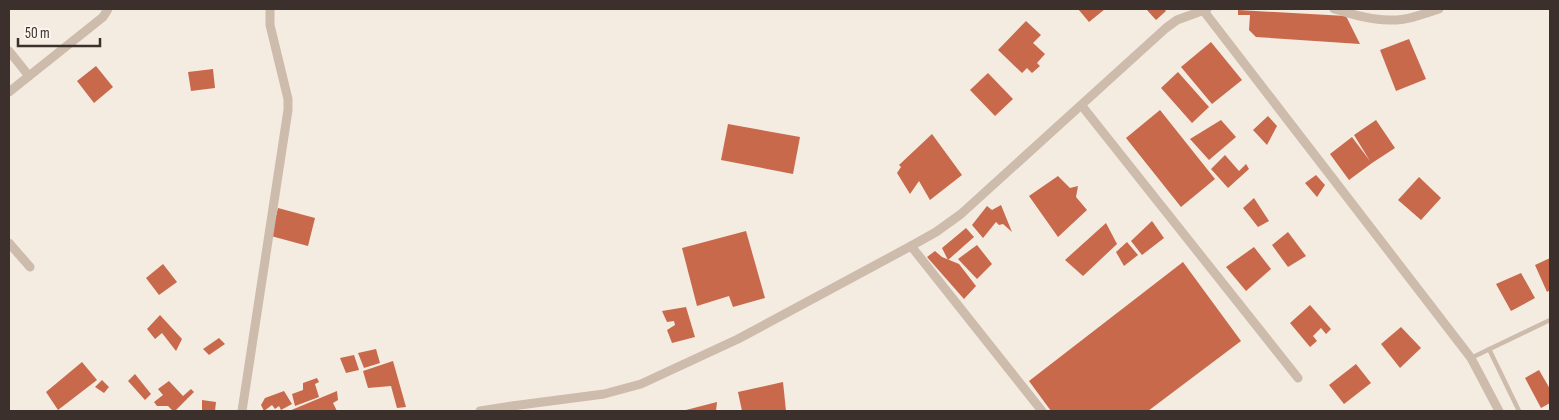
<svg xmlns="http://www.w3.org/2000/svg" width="1559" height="420" viewBox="0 0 1559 420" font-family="'Sofia Sans Condensed',sans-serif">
<rect width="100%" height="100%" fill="#f4ebe1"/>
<g fill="#c8694b">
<polygon points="1078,9 1105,9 1089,22"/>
<polygon points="1146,9 1164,9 1166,11 1156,20"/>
<polygon points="1238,10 1346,16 1360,44 1256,37 1249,30 1250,15 1238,15"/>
<polygon points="1026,21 1041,35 1033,43 1045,54 1037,63 1040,66 1032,73 1027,68 1022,73 998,50"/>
<polygon points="1409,39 1426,79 1396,91 1380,50"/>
<polygon points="1211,42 1242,80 1212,104 1181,67"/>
<polygon points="96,66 113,87 94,103 77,81"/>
<polygon points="213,69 215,88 191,91 188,72"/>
<polygon points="1178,72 1209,107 1192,123 1161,88"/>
<polygon points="988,73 1013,99 995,116 970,90"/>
<polygon points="1160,110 1215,179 1181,207 1126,138"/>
<polygon points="1268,116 1277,126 1267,145 1253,130"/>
<polygon points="1221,120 1236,137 1209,160 1190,139"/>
<polygon points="1376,120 1395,148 1372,163 1349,180 1330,154 1352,137 1370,161 1354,135"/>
<polygon points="728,124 800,137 793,174 721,160"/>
<polygon points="932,134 962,175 930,200 919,181 910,194 897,173 901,167 899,165"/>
<polygon points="1225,155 1239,171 1246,164 1249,169 1228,188 1211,169"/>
<polygon points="1316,175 1325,185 1317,197 1305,183"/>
<polygon points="1058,176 1070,188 1078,186 1076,197 1087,210 1058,237 1029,196"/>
<polygon points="1419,177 1441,198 1421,220 1398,200"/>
<polygon points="1254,198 1269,221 1258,227 1243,208"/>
<polygon points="1001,205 1012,232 1003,224 999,225 996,222 983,238 972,225 987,206 992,210"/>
<polygon points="278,208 315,218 308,246 271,236"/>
<polygon points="1152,221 1164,238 1142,255 1131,241"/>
<polygon points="1106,223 1117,244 1083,276 1065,260"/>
<polygon points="966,228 974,237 948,260 942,248"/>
<polygon points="746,231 765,298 733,307 729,296 697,306 682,248"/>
<polygon points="1288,232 1306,256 1288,267 1272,245"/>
<polygon points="1127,242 1138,255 1124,266 1116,252"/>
<polygon points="977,245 992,264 977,279 958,259"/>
<polygon points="1254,247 1271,269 1246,291 1226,267"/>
<polygon points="935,251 942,257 959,264 976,286 964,299 927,257"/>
<polygon points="1550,258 1550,290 1547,292 1535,265"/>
<polygon points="1183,262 1241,341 1148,411 1051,411 1029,381"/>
<polygon points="163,264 177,282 159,295 146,278"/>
<polygon points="1521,273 1535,298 1511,311 1496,284"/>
<polygon points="1310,305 1331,329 1326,334 1321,328 1313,336 1317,341 1310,347 1290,323"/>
<polygon points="686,307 695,337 672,343 667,330 675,325 674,321 667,322 662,311"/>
<polygon points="160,315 182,339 176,351 162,333 155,339 147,329"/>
<polygon points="1401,327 1421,348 1400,368 1381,344"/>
<polygon points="219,338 225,344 209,355 203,349"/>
<polygon points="376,349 380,363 364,368 358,353"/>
<polygon points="354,355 359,370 346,373 340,358"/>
<polygon points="393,361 406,407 397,408 391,386 368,388 363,371"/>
<polygon points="82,362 97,380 58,410 46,392"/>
<polygon points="1356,364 1371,383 1344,404 1329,385"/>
<polygon points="1539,370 1550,389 1550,403 1541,408 1525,378"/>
<polygon points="135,374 151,394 145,400 128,381"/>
<polygon points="317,378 319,382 315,384 319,397 295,406 292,394 303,390 303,383"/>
<polygon points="102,380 109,387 104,393 95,387"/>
<polygon points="169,381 183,396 191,389 194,392 175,411 173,411 168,406 157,406 154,402 163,395 158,389"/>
<polygon points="783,382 786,411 742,411 738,392"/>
<polygon points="284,391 292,404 281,410 279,406 275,409 272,405 264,411 261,405 265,398"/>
<polygon points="337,391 338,400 333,403 337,411 289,411"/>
<polygon points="202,400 216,402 215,411 202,411"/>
<polygon points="717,402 716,411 682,411"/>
</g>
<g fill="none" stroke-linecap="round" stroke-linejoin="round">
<g stroke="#cdbbac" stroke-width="4.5">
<polyline points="1489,349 1519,411"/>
<polyline points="1471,358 1550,320"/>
</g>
<g stroke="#cdbbac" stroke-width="9">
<path d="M1334,9C1352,14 1370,20 1389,20C1405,21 1424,14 1439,9"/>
<polyline points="1203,10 1471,358 1499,411"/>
<polyline points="9,51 29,76"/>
<polyline points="9,92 103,17 108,9"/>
<polyline points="1082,106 1298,378"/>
<polyline points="9,243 30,267"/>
<polyline points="911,246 1042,411"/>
<polyline points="242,411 288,110 288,99 270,25 270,9"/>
<polyline points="480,411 512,406 604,394 641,384 738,339 911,246 936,232 961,214 1166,28 1177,20 1207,9"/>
</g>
</g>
<rect width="1559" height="420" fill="none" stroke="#3b302b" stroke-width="20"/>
<path d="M18 38v8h82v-8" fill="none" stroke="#3b302b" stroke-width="2.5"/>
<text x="25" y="38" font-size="15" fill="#3b302b" stroke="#fbf5ee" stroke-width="4" paint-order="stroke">50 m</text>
</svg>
